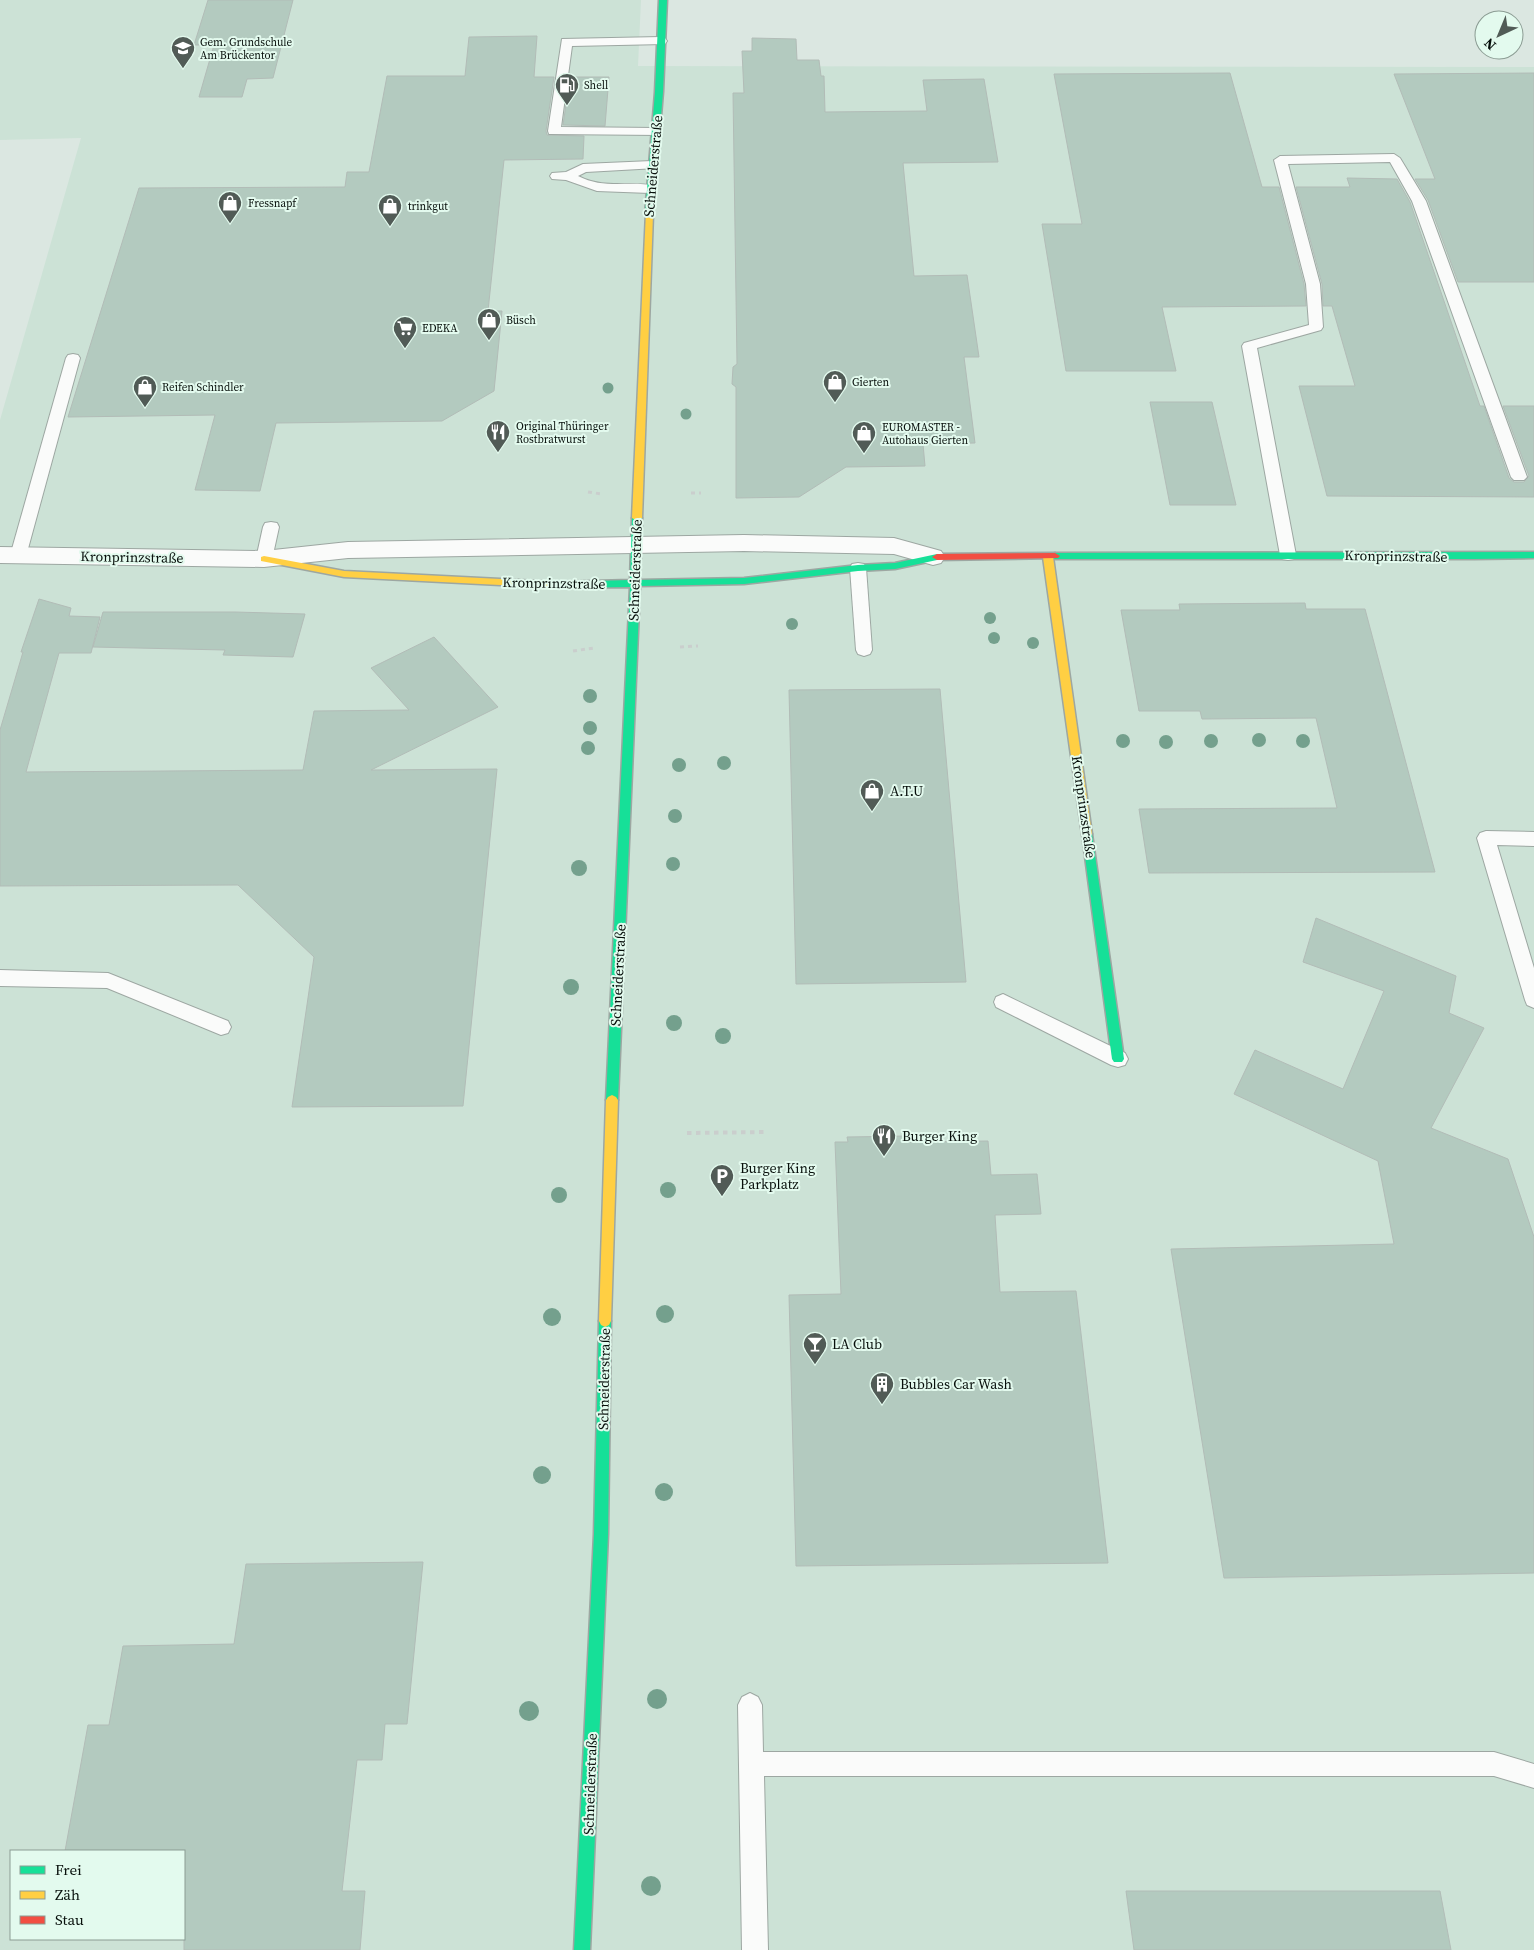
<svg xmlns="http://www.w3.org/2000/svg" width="1534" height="1950" viewBox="0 0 1534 1950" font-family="'Source Serif 4',serif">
<rect width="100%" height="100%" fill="#dbe7e1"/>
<path fill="#cce2d6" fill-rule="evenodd" d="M0,0H641L638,66L1534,67V1950H0V420L81,138L0,140ZM11,1851H184V1939H11Z"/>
<g fill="#b3cabf" stroke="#b2bcb7">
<polygon points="208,0 293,0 273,78 247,79 242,97 199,97 214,45 194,45"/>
<polygon points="537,36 534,77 554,77 546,131 547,135 584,136 583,159 504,160 488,311 502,311 494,391 442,421 276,423 260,491 195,490 215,415 68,417 139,188 345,187 347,172 369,172 387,76 465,76 469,37"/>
<polygon points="752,38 796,39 797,60 819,60 821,76 824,76 825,112 927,111 923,80 984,79 998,162 903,163 914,276 967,275 979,357 964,357 975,443 923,444 925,466 846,467 799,497 736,498 736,387 732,384 733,367 737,364 733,93 744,93 742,51 752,51"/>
<polygon points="1230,73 1262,187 1279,187 1304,284 1306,306 1162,307 1176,371 1066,371 1042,224 1082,224 1054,74"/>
<polygon points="1534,73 1534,282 1458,282 1428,200 1415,179 1435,179 1394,74"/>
<polygon points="570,77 609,77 605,126 563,125"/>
<polygon points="1347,178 1397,179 1410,202 1480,406 1484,406 1509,478 1514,482 1524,482 1529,476 1503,406 1534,406 1534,497 1327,496 1299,386 1355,386 1332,306 1323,306 1322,284 1296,187 1350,187"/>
<polygon points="1150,402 1212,402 1236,505 1170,505"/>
<polygon points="39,599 71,608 69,616 100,617 91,653 59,653 26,772 303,770 314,711 409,710 371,668 434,637 498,707 371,770 497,769 463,1106 292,1107 314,957 238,885 0,886 0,730 23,652 21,652"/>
<polygon points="1305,603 1306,609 1365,609 1435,872 1149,873 1139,809 1337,808 1316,718 1202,719 1200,711 1139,711 1121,610 1180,610 1179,604"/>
<polygon points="103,612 235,612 305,614 293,657 223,655 225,650 93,647"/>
<polygon points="940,689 966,982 796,984 789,690"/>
<polygon points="1316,918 1456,976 1449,1013 1484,1028 1431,1128 1508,1159 1534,1237 1534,1573 1224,1578 1171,1249 1394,1244 1378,1161 1234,1094 1255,1050 1343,1089 1384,991 1303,962"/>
<polygon points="907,1136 907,1142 988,1141 991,1175 1037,1174 1041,1214 995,1215 1000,1292 1076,1291 1108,1563 796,1566 789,1295 841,1294 835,1142 848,1142 847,1137"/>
<polygon points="423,1562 407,1724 385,1724 382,1760 357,1760 342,1891 365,1891 360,1950 184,1950 184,1851 65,1851 88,1725 109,1725 123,1646 234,1644 246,1564"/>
<polygon points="1126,1891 1440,1891 1451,1950 1134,1950"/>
</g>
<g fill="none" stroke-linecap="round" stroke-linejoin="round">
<g stroke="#9da7a2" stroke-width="2">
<g id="lane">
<polygon points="661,37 665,38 667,41 665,44 572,46 561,127 655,128 661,132 660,135 549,134 548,131 562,39"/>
<polygon points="1394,154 1400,158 1426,201 1527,477 1524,480 1514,480 1511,477 1412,201 1390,162 1288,164 1320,284 1323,327 1321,330 1257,348 1296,555 1294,559 1288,560 1282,559 1280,555 1242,346 1244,343 1309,325 1306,284 1274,160 1280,156"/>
<path d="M652,161L657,162L659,165L657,168L586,172L578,176C605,190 629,180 655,186L657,189L650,193L597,191L566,180L552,179L550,176L552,173L566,172L583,164Z"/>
<polygon points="73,354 78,355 80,358 26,556 24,560 18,561 12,560 10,556 66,358 68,355"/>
<polygon points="271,522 277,523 279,527 272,559 270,563 264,564 258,563 256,559 263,527 265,523"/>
<polygon points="858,563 864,564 866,568 872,650 870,654 864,656 858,654 856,650 850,568 852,564"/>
<polygon points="1486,831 1534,832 1534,846 1497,845 1534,968 1534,1008 1527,1005 1525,1000 1477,838 1480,833"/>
<polygon points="0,970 108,973 228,1021 231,1027 228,1033 221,1035 107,988 0,986"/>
<polygon points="1003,994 1125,1053 1128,1059 1125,1065 1118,1067 1111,1065 996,1007 994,1002 996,997"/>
<polygon points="750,1693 758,1697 762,1705 763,1752 1494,1752 1534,1764 1534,1788 1494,1776 764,1776 768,1950 742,1950 738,1705 742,1697"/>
</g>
</g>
<g stroke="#9da7a2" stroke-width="2">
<polygon id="street" points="744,535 894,538 941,551 945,557 941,563 933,565 894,554 744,551 348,558 264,567 0,563 0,547 264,551 348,542"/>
</g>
<g stroke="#9da7a2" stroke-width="3">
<g id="fast">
<polygon points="659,0 667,0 663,92 653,214 649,216 645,214 655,92"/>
<polygon points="637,515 642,518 640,580 744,578 858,565 895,563 937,554 942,557 937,560 895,569 858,571 744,584 640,586 618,1100 616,1103 612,1105 608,1103 606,1100 630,587 557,588 552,585 557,582 630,580 632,518"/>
<polygon points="1534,552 1534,558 1474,559 1055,559 1050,556 1055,553"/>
<polygon points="1087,830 1092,834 1124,1059 1122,1062 1114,1062 1112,1059 1082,834"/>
<polygon points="605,1315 609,1317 611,1321 608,1534 590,1950 574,1950 594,1534 599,1321 601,1317"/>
</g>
</g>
<g stroke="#9da7a2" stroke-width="3">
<g id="slow">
<polygon points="646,212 653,214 642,518 637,521 632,518"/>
<polygon points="1048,554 1053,557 1092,834 1087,838 1082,834 1043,557"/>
<polygon points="264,556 344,571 557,582 562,585 557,588 344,577 261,561 261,557"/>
<polygon points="612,1095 616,1097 618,1100 611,1321 609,1325 605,1327 601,1325 599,1321 606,1100 608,1097"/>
</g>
</g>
<g stroke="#9da7a2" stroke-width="3">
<polygon id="jam" points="1055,553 1060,556 1058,558 937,560 932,557 937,554"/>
</g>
<polyline stroke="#cacecd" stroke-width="2.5" stroke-dasharray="2.5 2.5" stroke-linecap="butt" points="538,424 596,423"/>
<g stroke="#cacecd" stroke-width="3" stroke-dasharray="4 4" stroke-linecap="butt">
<polyline points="588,492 602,494"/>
<polyline points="691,493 701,493"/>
<polyline points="680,647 698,646"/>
<polyline points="573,651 594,648"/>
</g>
<polyline stroke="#cacecd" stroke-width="4" stroke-dasharray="4.5 4.5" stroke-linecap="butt" points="687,1133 768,1132"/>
<use href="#lane" fill="#fafbfa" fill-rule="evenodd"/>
<use href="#street" fill="#fafbfa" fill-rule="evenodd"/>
<use href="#fast" fill="#16e098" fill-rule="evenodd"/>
<use href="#slow" fill="#ffcf43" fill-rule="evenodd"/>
<use href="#jam" fill="#f24e42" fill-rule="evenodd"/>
</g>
<g fill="#74a08d">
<circle cx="608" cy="388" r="5.5"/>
<circle cx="686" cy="414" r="5.5"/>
<circle cx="990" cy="618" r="6"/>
<circle cx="792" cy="624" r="6"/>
<circle cx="994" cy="638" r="6"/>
<circle cx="1033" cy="643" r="6"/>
<circle cx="590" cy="696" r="7"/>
<circle cx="590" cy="728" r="7"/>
<circle cx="1259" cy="740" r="7"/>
<circle cx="1123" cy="741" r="7"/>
<circle cx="1211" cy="741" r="7"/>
<circle cx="1303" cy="741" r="7"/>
<circle cx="1166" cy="742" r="7"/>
<circle cx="588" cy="748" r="7"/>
<circle cx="724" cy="763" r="7"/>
<circle cx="679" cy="765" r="7"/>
<circle cx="675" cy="816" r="7"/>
<circle cx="673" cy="864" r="7"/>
<circle cx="579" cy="868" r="8"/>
<circle cx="571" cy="987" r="8"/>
<circle cx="674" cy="1023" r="8"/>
<circle cx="723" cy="1036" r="8"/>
<circle cx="668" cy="1190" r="8"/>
<circle cx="559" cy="1195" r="8"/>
<circle cx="665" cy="1314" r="9"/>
<circle cx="552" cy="1317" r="9"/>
<circle cx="542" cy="1475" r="9"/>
<circle cx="664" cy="1492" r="9"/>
<circle cx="657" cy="1699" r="10"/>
<circle cx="529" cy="1711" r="10"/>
<circle cx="651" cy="1886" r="10"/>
</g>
<defs>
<g id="school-pin" transform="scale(1.25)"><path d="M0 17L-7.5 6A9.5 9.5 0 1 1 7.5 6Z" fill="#515b56" stroke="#e3faee"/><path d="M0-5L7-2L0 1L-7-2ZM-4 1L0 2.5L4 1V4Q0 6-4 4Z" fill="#fff"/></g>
<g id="fuel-pin" transform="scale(1.25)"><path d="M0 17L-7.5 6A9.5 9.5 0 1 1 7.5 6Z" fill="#515b56" stroke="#e3faee"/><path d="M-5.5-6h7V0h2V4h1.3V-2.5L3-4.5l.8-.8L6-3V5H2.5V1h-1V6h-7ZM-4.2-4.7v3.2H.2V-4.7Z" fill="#fff"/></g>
<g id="shop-pin" transform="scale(1.25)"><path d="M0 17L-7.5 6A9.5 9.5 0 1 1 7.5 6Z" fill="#515b56" stroke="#e3faee"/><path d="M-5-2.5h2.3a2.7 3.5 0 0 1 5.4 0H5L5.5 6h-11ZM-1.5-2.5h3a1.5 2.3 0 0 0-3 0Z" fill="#fff"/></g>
<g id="supermarket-pin" transform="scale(1.25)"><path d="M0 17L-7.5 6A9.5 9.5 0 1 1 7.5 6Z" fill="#515b56" stroke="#e3faee"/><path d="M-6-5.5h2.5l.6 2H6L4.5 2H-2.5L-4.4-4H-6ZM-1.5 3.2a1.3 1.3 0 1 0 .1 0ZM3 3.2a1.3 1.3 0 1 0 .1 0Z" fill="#fff"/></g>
<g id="restaurant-pin" transform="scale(1.25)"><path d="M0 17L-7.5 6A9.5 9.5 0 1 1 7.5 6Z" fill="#515b56" stroke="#e3faee"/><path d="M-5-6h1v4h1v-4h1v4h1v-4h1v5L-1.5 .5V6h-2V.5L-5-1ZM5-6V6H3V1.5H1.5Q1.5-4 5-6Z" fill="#fff"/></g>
<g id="parking-pin" transform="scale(1.25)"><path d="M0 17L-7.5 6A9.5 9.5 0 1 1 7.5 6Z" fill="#515b56" stroke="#e3faee"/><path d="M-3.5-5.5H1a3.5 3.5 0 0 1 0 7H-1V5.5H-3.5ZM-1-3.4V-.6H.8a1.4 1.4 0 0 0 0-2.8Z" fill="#fff"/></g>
<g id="bar-pin" transform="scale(1.25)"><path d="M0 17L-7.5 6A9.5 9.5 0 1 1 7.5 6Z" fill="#515b56" stroke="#e3faee"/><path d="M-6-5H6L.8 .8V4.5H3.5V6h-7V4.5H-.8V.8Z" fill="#fff"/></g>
<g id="building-pin" transform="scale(1.25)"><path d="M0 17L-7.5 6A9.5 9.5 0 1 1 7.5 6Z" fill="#515b56" stroke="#e3faee"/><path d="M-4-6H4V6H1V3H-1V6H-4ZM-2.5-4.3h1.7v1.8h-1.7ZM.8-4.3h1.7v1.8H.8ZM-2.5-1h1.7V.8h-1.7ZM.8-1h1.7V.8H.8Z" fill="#fff"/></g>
</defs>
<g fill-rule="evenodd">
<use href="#school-pin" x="183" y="48"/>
<use href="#fuel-pin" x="567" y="85"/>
<use href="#shop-pin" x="230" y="203"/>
<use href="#shop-pin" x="390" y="206"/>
<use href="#shop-pin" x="489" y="320"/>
<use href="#supermarket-pin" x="405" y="328"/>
<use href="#shop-pin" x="835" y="382"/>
<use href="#shop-pin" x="145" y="387"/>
<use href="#restaurant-pin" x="498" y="432"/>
<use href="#shop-pin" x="864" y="433"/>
<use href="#shop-pin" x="872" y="791"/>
<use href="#restaurant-pin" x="884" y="1136"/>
<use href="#parking-pin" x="722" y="1176"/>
<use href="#bar-pin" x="815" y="1344"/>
<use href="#building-pin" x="882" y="1384"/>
</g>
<g text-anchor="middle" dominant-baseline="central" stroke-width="4" stroke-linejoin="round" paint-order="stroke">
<g font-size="11" fill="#070f0b" stroke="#e3faee" text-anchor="start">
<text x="200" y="42">Gem. Grundschule<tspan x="200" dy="13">Am Brückentor</tspan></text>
<text x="584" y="85">Shell</text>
<text x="248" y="203">Fressnapf</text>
<text x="408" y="206">trinkgut</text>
<text x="506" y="320">Büsch</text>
<text x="422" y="328">EDEKA</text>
<text x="852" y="382">Gierten</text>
<text x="162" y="387">Reifen Schindler</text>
<text x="516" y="426">Original Thüringer<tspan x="516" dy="13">Rostbratwurst</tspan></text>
<text x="882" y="427">EUROMASTER -<tspan x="882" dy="13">Autohaus Gierten</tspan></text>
</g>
<g font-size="14" fill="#070f0b" stroke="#e3faee">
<text transform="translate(653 166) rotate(-85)">Schneiderstraße</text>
<text transform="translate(1396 556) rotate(1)">Kronprinzstraße</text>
<text transform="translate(132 557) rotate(1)">Kronprinzstraße</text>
<text transform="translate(635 570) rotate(-88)">Schneiderstraße</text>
<text transform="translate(554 583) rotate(1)">Kronprinzstraße</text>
<text transform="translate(1084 807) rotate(82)">Kronprinzstraße</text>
<text transform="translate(618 975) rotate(-87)">Schneiderstraße</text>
<text transform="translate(604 1379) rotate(-89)">Schneiderstraße</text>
<text transform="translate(590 1784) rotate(-88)">Schneiderstraße</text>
</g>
<g font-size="14" fill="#070f0b" stroke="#e3faee" text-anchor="start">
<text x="890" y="791">A.T.U</text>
<text x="902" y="1136">Burger King</text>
<text x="740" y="1168">Burger King<tspan x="740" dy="16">Parkplatz</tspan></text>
<text x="832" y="1344">LA Club</text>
<text x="900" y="1384">Bubbles Car Wash</text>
</g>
</g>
<rect x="10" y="1850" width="175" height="90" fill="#e3faee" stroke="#8b9c93"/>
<rect x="20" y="1866" width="25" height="8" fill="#16e098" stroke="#8b9c93"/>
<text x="55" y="1875" font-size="15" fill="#070f0b">Frei</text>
<rect x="20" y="1891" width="25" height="8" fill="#ffcf43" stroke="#8b9c93"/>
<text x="55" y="1900" font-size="15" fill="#070f0b">Zäh</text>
<rect x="20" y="1916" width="25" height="8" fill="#f24e42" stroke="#8b9c93"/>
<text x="55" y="1925" font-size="15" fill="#070f0b">Stau</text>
<g transform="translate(1499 35) rotate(224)"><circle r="24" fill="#e3faee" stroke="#8b9c93"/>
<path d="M0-4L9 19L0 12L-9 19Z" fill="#515b56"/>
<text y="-8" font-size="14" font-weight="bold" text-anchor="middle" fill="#070f0b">N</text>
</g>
</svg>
